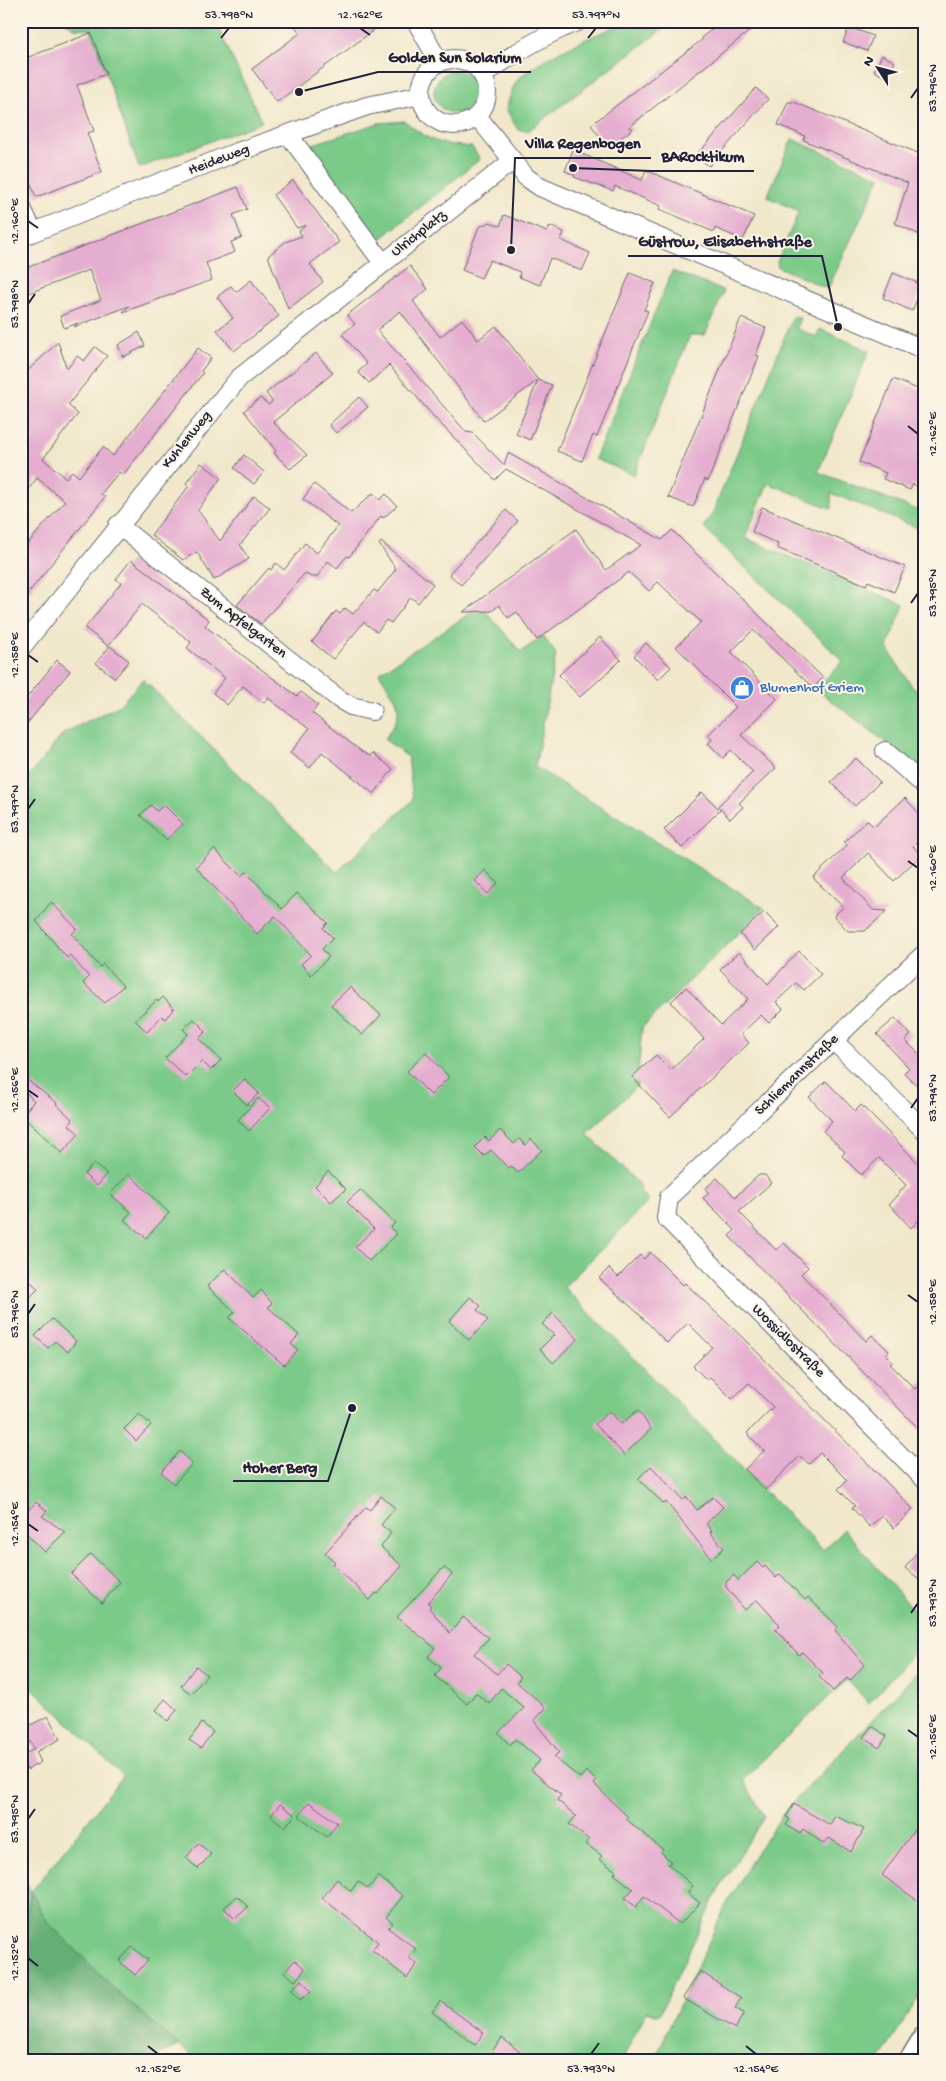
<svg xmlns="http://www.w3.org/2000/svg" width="946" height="2081" viewBox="0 0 946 2081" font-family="'Gochi Hand',sans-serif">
<rect width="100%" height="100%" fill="#fcf5e5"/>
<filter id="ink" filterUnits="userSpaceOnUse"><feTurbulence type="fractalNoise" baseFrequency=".02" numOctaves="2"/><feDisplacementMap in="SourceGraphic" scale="10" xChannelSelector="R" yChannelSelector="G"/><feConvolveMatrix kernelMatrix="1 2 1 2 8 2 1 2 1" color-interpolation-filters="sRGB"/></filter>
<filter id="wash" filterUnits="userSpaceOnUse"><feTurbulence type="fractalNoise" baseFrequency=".0096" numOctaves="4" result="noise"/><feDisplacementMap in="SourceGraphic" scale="20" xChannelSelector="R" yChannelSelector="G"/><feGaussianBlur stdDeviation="1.12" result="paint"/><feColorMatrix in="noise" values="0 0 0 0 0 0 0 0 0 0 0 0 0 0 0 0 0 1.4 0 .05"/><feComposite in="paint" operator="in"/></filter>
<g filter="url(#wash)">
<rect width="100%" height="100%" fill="#f1e8cc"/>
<g fill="#7cca89" stroke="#4f7662">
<polygon points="65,21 215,21 262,122 139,168 91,29 74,28"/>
<path d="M630,21H670L668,25L528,131L518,130L506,109C509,101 511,91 515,84C527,61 605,31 630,21Z"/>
<circle cx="455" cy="92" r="21"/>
<path d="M405,121C431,143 439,144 472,147L480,159L377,242L311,151L310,145L379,123Z"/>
<polygon points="792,139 880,177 828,289 778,267 777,262 799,211 767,197"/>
<polygon points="672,271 724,291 705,335 690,335 634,475 595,459"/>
<polygon points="793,316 800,318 796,328 816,337 820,329 869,351 818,472 925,513 925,531 831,493 832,509 768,483 745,538 904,605 887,648 913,688 925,692 925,772 816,689 843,661 703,527 711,517"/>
<path d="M481,606L521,652L543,636L556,654L535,767L764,908L642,1028L637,1086L587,1134L641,1186L640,1192L649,1201L564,1287L823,1550L844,1529L925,1623V1640L869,1703L847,1680L743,1779L764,1817L718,1890L659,2015L647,2011L622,2060H196L115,1990L47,1921L31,1893L21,1942V1872L31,1892L123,1776L21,1677V786L64,733L120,705L143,679L337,872L413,800L408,757L384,739C409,709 397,701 379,673Z"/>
<polygon points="925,1664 925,1985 880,2060 654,2060 726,1905 758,1850 787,1809"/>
</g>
<polygon fill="#65ae75" stroke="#446858" points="31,1892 47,1921 115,1990 179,2046 146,2060 21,2060 21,1942"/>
<g id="blocks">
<g fill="#e5aed0">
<polygon points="291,21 386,21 277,102 252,69 300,33"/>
<polygon points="722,21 762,21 629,127 633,129 608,147 591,125 703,39 702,37"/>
<polygon points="849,27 873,36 867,51 843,42"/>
<polygon points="91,33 106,74 77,85 94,131 87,133 102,172 36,197 21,158 21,60"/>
<polygon points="882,55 895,62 887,78 874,71"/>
<polygon points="756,88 768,99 709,166 696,156"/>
<polygon points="788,102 794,102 925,156 925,220 918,234 895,223 908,183 803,140 805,136 778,125"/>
<polygon points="573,150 642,180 646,170 754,216 743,240 715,228 714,232 659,209 661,206 615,186 613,191 574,177 575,175 565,171"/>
<polygon points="293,180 339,242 310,264 323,282 288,309 268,256 285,242 302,236 299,231 306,225 297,228 273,195"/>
<polygon points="238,187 247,209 233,215 242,238 231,242 235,252 206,263 212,280 123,312 129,306 74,327 78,323 64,328 60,316 101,300 89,270 21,296 21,270"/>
<polygon points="504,215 547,232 550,226 564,232 561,240 590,253 582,271 550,258 540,285 519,277 520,272 490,260 481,278 462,270 479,227 490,222 500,226"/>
<polygon points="410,266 428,289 413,301 440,337 462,319 478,340 496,326 538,380 484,421 400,311 377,330 466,432 473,433 504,465 508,453 662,540 672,530 823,678 813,688 753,630 731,652 777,699 741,735 776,768 739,803 743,807 730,819 718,806 753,772 731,750 723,758 708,743 712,740 708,735 736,707 676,647 701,622 658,582 649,591 629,572 537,640 517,612 508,618 499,605 492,611 463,612 576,529 606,570 641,545 506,469 495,480 434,417 389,365 369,383 358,372 367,364 342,334 355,324 347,315"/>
<polygon points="630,273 655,283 644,310 648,311 597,437 593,435 582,461 557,451"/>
<polygon points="893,273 923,285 912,311 883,298"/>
<polygon points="251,280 279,316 234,351 217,330 233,318 217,297 231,286 236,292"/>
<polygon points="741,318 766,328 756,355 759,356 708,481 705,479 693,507 668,497"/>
<polygon points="139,332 145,346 123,357 118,345"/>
<polygon points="58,342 67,369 77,356 84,361 95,347 107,356 68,405 78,414 43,459 66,478 72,471 79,477 103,447 113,456 198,348 211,358 201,371 203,373 123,475 119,472 101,494 105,497 21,602 21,551 65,501 37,478 21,499 21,377"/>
<polygon points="316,353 333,373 273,422 307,455 290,469 274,453 276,451 244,411 260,398 269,405 272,401 266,393"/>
<polygon points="893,379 925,392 925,472 919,487 913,484 910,490 883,479 886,473 859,462"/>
<polygon points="538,380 552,385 530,440 516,434"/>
<polygon points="359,397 368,407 336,433 329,425"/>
<polygon points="244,455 264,472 254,484 234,468"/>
<polygon points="201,463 221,478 198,510 220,541 254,496 270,508 240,545 249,559 214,580 197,552 183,560 151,535 189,486 186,483"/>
<polygon points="314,484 351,513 373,493 380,500 386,494 397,506 383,518 381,516 349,557 347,556 337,568 328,561 317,577 311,577 305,573 261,624 237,605 269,568 271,570 276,563 284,570 305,543 317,553 338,526 303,499"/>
<polygon points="762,507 905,567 894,592 868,581 866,585 777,548 778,544 752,532"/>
<polygon points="506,510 518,521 461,585 449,574"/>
<polygon points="381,542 433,584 418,603 411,597 391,623 386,620 377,632 364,622 333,659 312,642 336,611 340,614 345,608 353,614 374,590 378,592 396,569 379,544"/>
<polygon points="131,560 209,620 205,626 250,661 297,696 301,692 318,705 312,713 361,751 370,756 373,753 393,769 374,794 322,752 310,768 290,753 309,729 268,698 264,703 243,686 227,705 213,693 225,678 187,648 191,642 142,604 108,646 85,628 121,583 116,579"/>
<polygon points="600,637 621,660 580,697 559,675"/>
<polygon points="646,643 671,667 658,680 634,656"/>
<polygon points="110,646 129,661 115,678 96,663"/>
<polygon points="57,660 70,671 21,731 21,705"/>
<polygon points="856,758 880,782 855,806 831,782"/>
<polygon points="702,792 720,810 682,848 664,830"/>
<polygon points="905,798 925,820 925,835 913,846 921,855 894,881 868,853 843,878 873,910 887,911 865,931 848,931 834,916 843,907 813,878 847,845 844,842 867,820 874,827"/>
<polygon points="151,805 157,811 164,805 183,824 166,840 140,815"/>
<polygon points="214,849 241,876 246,872 282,909 297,893 328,923 323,928 333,938 322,949 329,957 311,975 301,964 311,955 275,916 257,934 196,867"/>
<polygon points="485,870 498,883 488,894 475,881"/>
<polygon points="51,902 77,929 72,934 100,967 103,964 123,986 105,1003 83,983 89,977 70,955 67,958 36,921"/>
<polygon points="764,912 779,927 755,950 740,934"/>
<polygon points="799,951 821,974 804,990 796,983 776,1002 783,1009 769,1023 761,1015 741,1034 749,1043 670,1117 632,1077 656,1055 671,1070 704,1039 671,1002 686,987 721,1025 748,999 720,969 739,952 768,984"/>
<polygon points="350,987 381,1015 362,1035 331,1005"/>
<polygon points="163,997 174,1009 165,1019 162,1016 147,1032 135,1020 157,1000 158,1002"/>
<polygon points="895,1018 911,1035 905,1040 921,1056 925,1052 925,1093 904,1073 909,1068 877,1034"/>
<polygon points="194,1019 206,1031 199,1039 221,1060 211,1070 202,1061 186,1077 165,1058 188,1034 183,1029"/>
<polygon points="426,1053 449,1077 431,1095 407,1071"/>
<polygon points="21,1075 57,1103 56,1104 73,1120 69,1125 79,1134 62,1153 22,1116 34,1101 21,1086"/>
<polygon points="244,1079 259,1093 247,1105 233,1091"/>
<polygon points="826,1081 855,1111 861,1105 925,1170 925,1214 911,1228 889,1204 906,1185 879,1158 861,1175 842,1156 845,1152 823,1131 832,1121 809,1097"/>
<polygon points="258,1098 270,1108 249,1131 238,1120"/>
<polygon points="500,1130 514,1144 519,1139 525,1145 531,1139 542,1150 518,1173 511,1166 508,1168 491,1150 484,1156 475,1147 485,1137 489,1141"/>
<polygon points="94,1163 107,1174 97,1186 84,1174"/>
<polygon points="328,1171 346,1189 331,1202 315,1186"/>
<polygon points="129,1174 169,1213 146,1238 124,1220 131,1212 110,1194"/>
<polygon points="759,1175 765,1175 771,1183 739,1212 776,1250 784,1243 808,1267 801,1274 866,1341 872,1335 889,1351 886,1355 893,1362 890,1364 915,1389 925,1379 925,1435 729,1236 735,1230 703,1198 709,1193 705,1189 717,1178 735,1197"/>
<polygon points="360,1190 395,1223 390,1228 397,1234 369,1261 355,1247 374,1229 347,1202"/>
<polygon points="650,1252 683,1285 685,1283 746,1341 913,1509 894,1528 882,1516 870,1527 852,1508 855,1506 838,1489 847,1480 820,1453 809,1464 800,1456 765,1490 745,1469 764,1451 747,1433 773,1407 749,1383 732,1399 710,1377 707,1380 693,1366 712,1347 688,1323 667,1343 638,1313 599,1278 609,1268 618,1277 640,1255 644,1259"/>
<polygon points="225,1269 253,1298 261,1290 272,1303 268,1307 299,1335 291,1344 298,1350 284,1365 229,1318 235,1312 207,1286"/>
<polygon points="21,1272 38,1289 21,1306"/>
<polygon points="470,1297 481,1306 477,1310 488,1320 469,1340 449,1321"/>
<polygon points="553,1313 578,1339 553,1363 540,1349 554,1335 542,1324"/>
<polygon points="52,1319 76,1341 68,1352 55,1341 48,1348 35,1336"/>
<polygon points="638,1410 651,1429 624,1455 595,1424 610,1411 621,1424"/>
<polygon points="139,1414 151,1425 136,1441 124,1429"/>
<polygon points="180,1451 192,1464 174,1484 161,1472"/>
<polygon points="651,1466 683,1500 687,1497 697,1510 713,1497 723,1507 706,1524 712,1531 710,1532 724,1548 712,1559 666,1502 664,1504 638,1479"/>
<polygon points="381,1496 395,1508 381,1525 391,1533 381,1547 402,1566 378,1594 376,1593 370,1600 333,1564 335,1562 325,1553 366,1507 370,1510"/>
<polygon points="36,1502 47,1511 42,1516 65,1532 45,1552 21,1528 21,1518"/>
<polygon points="925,1541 925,1569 918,1578 905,1568"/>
<polygon points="91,1554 120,1582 102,1603 71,1574"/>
<polygon points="757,1562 763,1568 765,1566 776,1578 780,1574 805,1600 808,1597 838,1627 835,1630 864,1665 850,1681 847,1678 833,1691 819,1677 823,1673 802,1652 799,1655 775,1629 780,1625 757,1600 745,1610 726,1587 726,1582 734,1575 738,1580"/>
<polygon points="444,1567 452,1574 428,1603 431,1606 429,1608 450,1633 463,1617 489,1638 474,1654 497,1674 506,1664 521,1677 517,1682 546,1708 534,1721 559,1752 554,1757 580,1778 586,1771 597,1781 594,1784 628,1817 626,1819 663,1850 661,1852 671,1862 668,1864 693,1886 687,1892 700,1903 680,1924 644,1896 636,1907 625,1898 633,1889 614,1874 616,1871 599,1859 602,1856 586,1844 589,1840 569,1824 576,1816 557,1800 561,1795 531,1770 540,1760 515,1739 510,1745 498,1733 524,1708 501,1688 489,1704 476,1693 467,1704 435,1676 441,1668 428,1657 435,1648 397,1617"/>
<polygon points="196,1666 207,1675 191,1694 181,1686"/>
<polygon points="165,1699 177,1710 168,1721 156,1710"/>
<polygon points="48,1716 60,1739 36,1752 41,1762 27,1770 21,1756 34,1749 23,1729"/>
<polygon points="202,1723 213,1732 201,1748 189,1740"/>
<polygon points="872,1726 887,1736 879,1748 863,1737"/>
<polygon points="309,1802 337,1823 327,1837 299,1816"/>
<polygon points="280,1804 295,1815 285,1827 271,1816"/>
<polygon points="794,1804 830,1825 835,1816 864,1829 851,1852 829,1838 824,1844 803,1829 800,1834 786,1825 790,1819 786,1817"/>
<polygon points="925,1815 925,1906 882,1875"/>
<polygon points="198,1843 211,1854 198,1869 186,1858"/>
<polygon points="378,1876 403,1896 386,1917 393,1923 388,1928 416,1949 409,1958 417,1964 407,1978 372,1950 378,1942 322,1898 337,1879 351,1891 358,1881 368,1889"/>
<polygon points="237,1896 248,1907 235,1919 224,1908"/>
<polygon points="132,1947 148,1960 135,1975 119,1961"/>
<polygon points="295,1960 305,1969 295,1981 284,1972"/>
<polygon points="700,1971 741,1998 735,2008 744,2013 735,2029 683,1998"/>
<polygon points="302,1980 311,1991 300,2000 291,1989"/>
<polygon points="440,2001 484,2033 475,2045 432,2012"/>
<polygon points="502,2038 530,2060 504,2060 492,2051"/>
</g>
</g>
</g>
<g filter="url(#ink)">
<use href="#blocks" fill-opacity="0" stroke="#6a676e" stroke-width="1"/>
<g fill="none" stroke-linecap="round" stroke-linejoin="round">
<g stroke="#6a676e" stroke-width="20">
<g id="minor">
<polyline points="416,21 439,62"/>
<circle cx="454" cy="92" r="33"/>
<path d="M483,75C513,54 545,34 579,21"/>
<polyline points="477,116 526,177 540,187 925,350"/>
<polyline points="288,134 383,263"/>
<polyline points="21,206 33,232"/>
<polyline points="21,237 232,154 367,106 421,95"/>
<polyline points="118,525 339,699 351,706 372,711"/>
<polyline points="21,648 239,378 512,161"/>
<polyline points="885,751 925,786"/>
<polyline points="925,953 669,1197 666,1218 925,1480"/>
<polyline points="833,1040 925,1131"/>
</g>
</g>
<g stroke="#6a676e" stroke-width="25">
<polyline id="major" points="911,2060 925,2037"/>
</g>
<use href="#minor" stroke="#fff" stroke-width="18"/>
<use href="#major" stroke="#fff" stroke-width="22"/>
</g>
</g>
<path fill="none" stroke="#22223b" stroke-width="2" d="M360,28L370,35M221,38L229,28M588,38L596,28M911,98L918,88M28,221L38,228M28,304L35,294M908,426L918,434M911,603L918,593M28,655L38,662M28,809L35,799M908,861L918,868M28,1090L38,1097M911,1108L918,1098M908,1295L918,1302M28,1314L35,1304M28,1524L38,1531M911,1613L918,1603M908,1730L918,1737M28,1819L35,1809M28,1958L38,1966M148,2046L158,2054M746,2046L756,2054M591,2054L599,2043"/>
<defs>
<g id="shop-disc" transform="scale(1.25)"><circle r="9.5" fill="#3f7fe0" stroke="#fcf5e5"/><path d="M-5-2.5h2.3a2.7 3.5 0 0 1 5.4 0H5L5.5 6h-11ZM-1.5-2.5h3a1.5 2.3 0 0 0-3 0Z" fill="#fff"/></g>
</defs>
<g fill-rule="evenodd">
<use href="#shop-disc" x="742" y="688"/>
</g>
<g text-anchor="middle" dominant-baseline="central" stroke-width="4" stroke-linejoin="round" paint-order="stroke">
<g font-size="15" fill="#22223b" stroke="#fcf5e5">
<text transform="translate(219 160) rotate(-21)">Heideweg</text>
<text transform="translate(419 234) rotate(-38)">Ulrichplatz</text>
<text transform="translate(187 440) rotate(-51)">Kuhlenweg</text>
<text transform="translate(243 623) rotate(38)">Zum Apfelgarten</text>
<text transform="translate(797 1075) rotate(-44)">Schliemannstraße</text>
<text transform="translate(788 1341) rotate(45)">Wossidlostraße</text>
</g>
<g font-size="15" fill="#366cbe" stroke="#fcf5e5" text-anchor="start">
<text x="760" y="688">Blumenhof Griem</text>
</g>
</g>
<path fill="none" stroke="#22223b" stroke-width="2" d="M299 92L378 72H531M511 250L515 158H651M573 168L651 171H754M838 327L822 256H628M352 1408L328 1481H233"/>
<g fill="#22223b" stroke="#fcf5e5" stroke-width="2">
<circle cx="299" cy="92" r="5"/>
<circle cx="511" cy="250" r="5"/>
<circle cx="573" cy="168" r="5"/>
<circle cx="838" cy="327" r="5"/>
<circle cx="352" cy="1408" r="5"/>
</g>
<g font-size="16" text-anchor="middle" font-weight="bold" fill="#22223b" stroke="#fcf5e5" stroke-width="4" stroke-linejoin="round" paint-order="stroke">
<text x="455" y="62">Golden Sun Solarium</text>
<text x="583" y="148">Villa Regenbogen</text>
<text x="703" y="161">BARocktikum</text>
<text x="725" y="246">Güstrow, Elisabethstraße</text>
<text x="280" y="1472">Hoher Berg</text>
</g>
<rect width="946" height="2081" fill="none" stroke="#fcf5e5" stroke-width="55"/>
<g transform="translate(878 68) rotate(306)" stroke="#fcf5e5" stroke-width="4" paint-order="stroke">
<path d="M0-4L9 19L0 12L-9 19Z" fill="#22223b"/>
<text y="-8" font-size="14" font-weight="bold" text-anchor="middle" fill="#22223b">N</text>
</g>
<rect x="28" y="28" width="890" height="2026" fill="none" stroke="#22223b" stroke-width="2"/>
<g font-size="12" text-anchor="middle" fill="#22223b">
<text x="229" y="18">53.798°N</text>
<text x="360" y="18">12.162°E</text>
<text x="596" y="18">53.797°N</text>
<text transform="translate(932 88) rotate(-90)" y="4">53.796°N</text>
<text transform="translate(14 221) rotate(-90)" y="4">12.160°E</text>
<text transform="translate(14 304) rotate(-90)" y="4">53.798°N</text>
<text transform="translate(932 434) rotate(-90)" y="4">12.162°E</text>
<text transform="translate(932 593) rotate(-90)" y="4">53.795°N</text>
<text transform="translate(14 655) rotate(-90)" y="4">12.158°E</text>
<text transform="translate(14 809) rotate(-90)" y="4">53.797°N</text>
<text transform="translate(932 868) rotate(-90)" y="4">12.160°E</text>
<text transform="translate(14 1090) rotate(-90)" y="4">12.156°E</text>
<text transform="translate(932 1098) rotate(-90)" y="4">53.794°N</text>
<text transform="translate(932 1302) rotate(-90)" y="4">12.158°E</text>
<text transform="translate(14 1314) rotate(-90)" y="4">53.796°N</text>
<text transform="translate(14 1524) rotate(-90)" y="4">12.154°E</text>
<text transform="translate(932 1603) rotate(-90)" y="4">53.793°N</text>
<text transform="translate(932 1737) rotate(-90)" y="4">12.156°E</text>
<text transform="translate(14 1819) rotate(-90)" y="4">53.795°N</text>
<text transform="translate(14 1958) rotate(-90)" y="4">12.152°E</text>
<text x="158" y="2072">12.152°E</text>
<text x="591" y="2072">53.793°N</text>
<text x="756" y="2072">12.154°E</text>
</g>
</svg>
